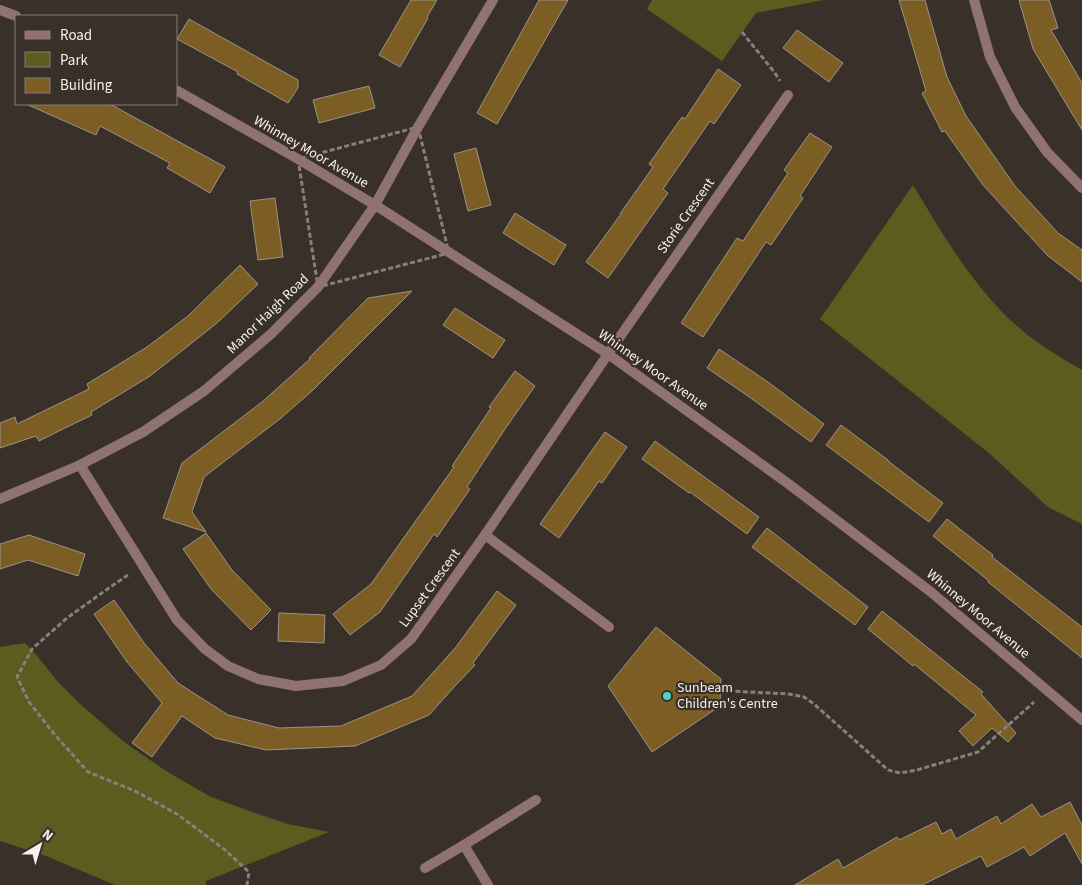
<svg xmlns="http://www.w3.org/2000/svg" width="1082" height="885" viewBox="0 0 1082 885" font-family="'Source Sans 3',sans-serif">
<rect width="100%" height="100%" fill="#3a302a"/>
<g fill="#5c5c1e">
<polygon points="652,0 824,0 756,13 722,61 647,9"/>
<path d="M913,185C943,235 974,288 1018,327C1036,343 1061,358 1082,370V524L1048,507L990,454L820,319Z"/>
<polygon points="25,643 38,657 57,681 79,703 124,742 166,771 211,797 255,813 288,824 329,832 206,881 206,885 115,885 46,856 0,841 0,647"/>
</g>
<g fill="#7c5e24" stroke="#999388">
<polygon points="411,0 437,0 427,17 428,18 400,67 379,55"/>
<polygon points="539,0 568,0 497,124 477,113"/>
<polygon points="899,0 925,0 947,77 966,116 1015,186 1058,233 1082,250 1082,282 1047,255 983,185 945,131 942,132 922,93 926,91"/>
<polygon points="1019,0 1049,0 1058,28 1051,30 1082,83 1082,130 1033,49"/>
<polygon points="189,19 298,80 298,88 288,103 237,74 238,72 177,39"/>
<polygon points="797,30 843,63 829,82 783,48"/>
<polygon points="718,69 741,85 714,124 710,121 663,189 668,193 608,278 586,262 621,214 620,214 653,167 649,164 682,117 685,119"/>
<polygon points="369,86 375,108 319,123 313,100"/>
<polygon points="26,104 110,104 225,167 210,193 167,168 170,163 100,126 96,135"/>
<polygon points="810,133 832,147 800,196 803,198 771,245 766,242 703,337 681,323 737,238 743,241 788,173 784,170"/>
<polygon points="476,148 491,205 468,211 454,154"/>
<polygon points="275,198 283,257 258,260 250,201"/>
<polygon points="515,213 566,245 554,265 503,233"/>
<polygon points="240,265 258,284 217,323 150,376 91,412 92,415 65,428 39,441 36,436 0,448 0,423 15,417 17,424 89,389 87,384 147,347 188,316"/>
<polygon points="412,291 313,390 281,418 204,477 192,512 206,532 163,518 182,463 262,402 310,359 309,358 368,298"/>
<polygon points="455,308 505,340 493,358 443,325"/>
<polygon points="719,349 768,382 824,424 811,442 748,396 707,368"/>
<polygon points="515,371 535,386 505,429 467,487 470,489 437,537 434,534 380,612 350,635 333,614 371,584 454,467 452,466 491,408 489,407"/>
<polygon points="841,425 888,460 888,461 943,503 929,522 826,445"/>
<polygon points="605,432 627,447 602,483 599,481 559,538 540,524"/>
<polygon points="655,441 759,517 747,534 690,492 689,493 642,459"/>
<polygon points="947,519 993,555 992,557 1082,627 1082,658 988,582 989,581 933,536"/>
<polygon points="767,528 868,607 855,625 752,547"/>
<polygon points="206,533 232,570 271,610 251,630 211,589 183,549"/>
<polygon points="29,535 85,554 78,576 28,560 0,569 0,544"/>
<polygon points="497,591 516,605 473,663 475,665 455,686 429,715 355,746 266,750 215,738 182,716 152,757 132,743 162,703 127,662 94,614 114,600 144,643 178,683 228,715 279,728 341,726 412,696 456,647"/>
<polygon points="882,611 983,692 981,694 1016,733 1008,742 992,728 973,746 959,731 976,715 914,664 913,666 868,629"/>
<polygon points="279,613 325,615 324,643 278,641"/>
<polygon points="656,627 721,679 720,706 652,752 608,686"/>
<polygon points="1070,802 1082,825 1082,864 1065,833 1030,856 1024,847 987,867 981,856 922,885 795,885 838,859 843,868 897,837 899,840 936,822 942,834 951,829 956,839 997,816 1001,824 1032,804 1041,817"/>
</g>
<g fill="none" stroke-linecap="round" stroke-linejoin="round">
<g stroke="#877f7a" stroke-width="3" stroke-dasharray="5 2.5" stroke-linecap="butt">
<polyline points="742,32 775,73 780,81"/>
<polygon points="418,127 449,253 318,287 298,159"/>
<polyline points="128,575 106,590 67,618 32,649 17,677 29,702 55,735 88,772 135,791 177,814 224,849 249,872 247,885"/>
<polyline points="728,691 789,694 804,697 814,704 888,770 900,773 917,770 978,752 1034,702"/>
</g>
<polyline stroke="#907370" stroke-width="10" points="485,535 609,627"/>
<g stroke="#907370" stroke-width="10">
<polyline points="974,0 990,57 1015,107 1047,152 1082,188"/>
<polyline points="0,10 16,16"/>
<polyline points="176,90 298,159 375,205 608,354 786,482 931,592 1082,720"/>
<polyline points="80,465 177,620 205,649 228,666 258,679 296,686 343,681 381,665 411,639 485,535 608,354 788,95"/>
<polyline points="0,499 80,465 143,432 204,391 271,334 318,287 375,205 418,127 493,0"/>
<polyline points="425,868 464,845"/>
<polyline points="488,885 464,845 536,800"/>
</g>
</g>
<circle fill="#52cdcc" stroke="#3a302a" stroke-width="2" cx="667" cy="696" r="5"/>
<g text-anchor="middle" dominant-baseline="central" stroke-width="4.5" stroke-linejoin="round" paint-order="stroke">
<g font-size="14" fill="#f7f0ed" stroke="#3a302a">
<text transform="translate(311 152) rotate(30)">Whinney Moor Avenue</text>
<text transform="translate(686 216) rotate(-55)">Storie Crescent</text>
<text transform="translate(268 314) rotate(-44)">Manor Haigh Road</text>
<text transform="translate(653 370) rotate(35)">Whinney Moor Avenue</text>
<text transform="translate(430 588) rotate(-54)">Lupset Crescent</text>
<text transform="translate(978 614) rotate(40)">Whinney Moor Avenue</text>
</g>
<g font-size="14" fill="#f7f0ed" stroke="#3a302a" text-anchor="start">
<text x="677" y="688">Sunbeam<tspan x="677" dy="16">Children's Centre</tspan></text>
</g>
</g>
<rect x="15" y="15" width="162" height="90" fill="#3a302a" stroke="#867d78"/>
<rect x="25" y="31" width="25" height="8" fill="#907370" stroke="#867d78"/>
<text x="60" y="40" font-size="15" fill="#f7f0ed">Road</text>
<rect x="25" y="52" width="25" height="15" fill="#5c5c1e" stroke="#867d78"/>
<text x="60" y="65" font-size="15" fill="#f7f0ed">Park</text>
<rect x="25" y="78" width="25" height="15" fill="#7c5e24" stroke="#867d78"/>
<text x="60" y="90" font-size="15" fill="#f7f0ed">Building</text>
<g transform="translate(40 845) rotate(38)" stroke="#3a302a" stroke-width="4" paint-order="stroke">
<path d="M0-4L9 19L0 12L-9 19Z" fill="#f7f0ed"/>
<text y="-8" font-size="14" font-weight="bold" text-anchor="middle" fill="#f7f0ed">N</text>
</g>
</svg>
